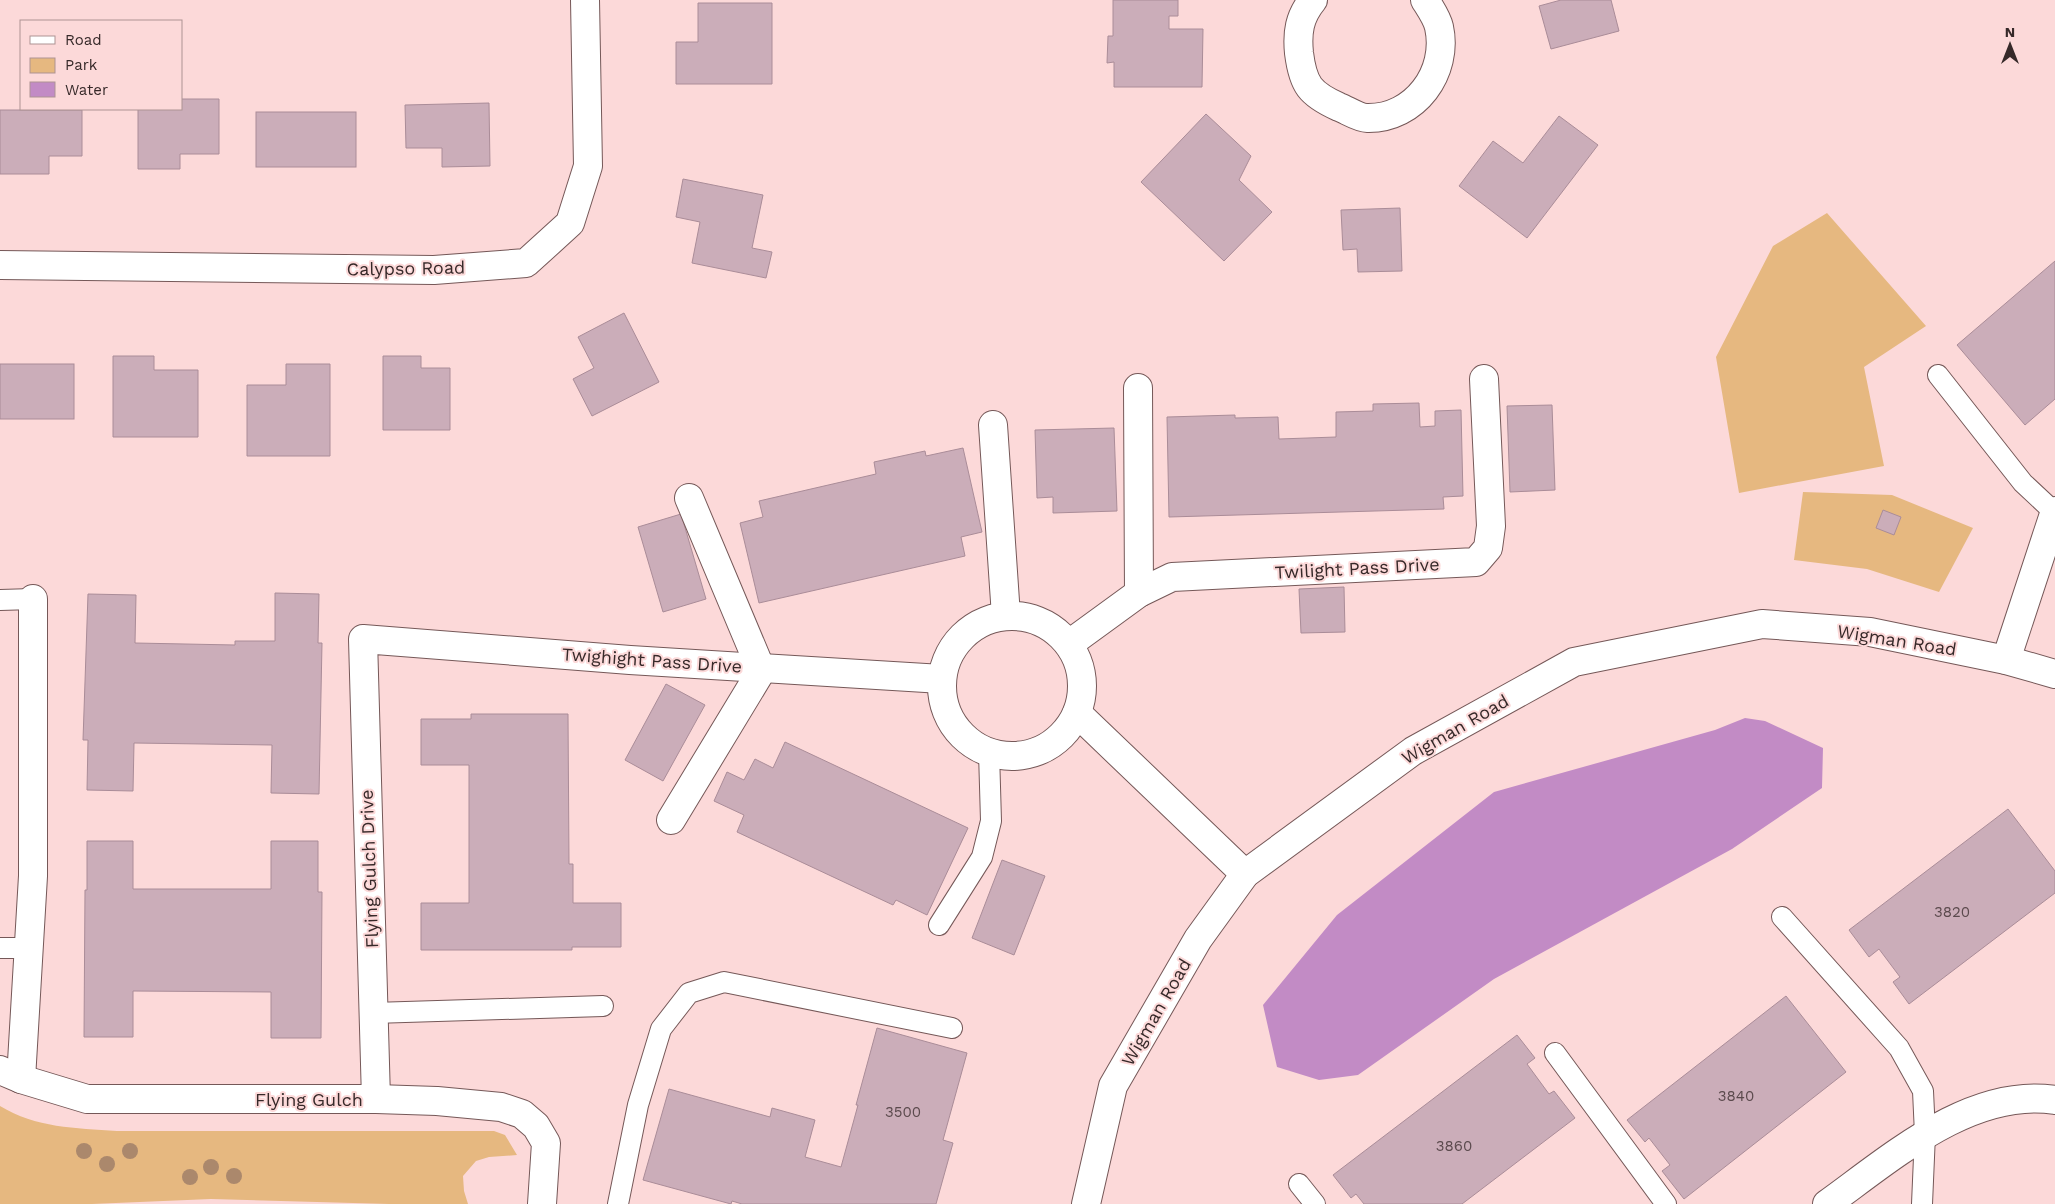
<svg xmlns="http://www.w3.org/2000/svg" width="2055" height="1204" viewBox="0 0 2055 1204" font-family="'Work Sans',sans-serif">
<rect width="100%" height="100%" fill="#fcd9d9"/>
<g fill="#e6b880">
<polygon points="1827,213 1926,326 1864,367 1884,466 1739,493 1716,357 1773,246"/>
<polygon points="1803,492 1892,495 1973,528 1939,592 1867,569 1794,560"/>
<path d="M0,1106C36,1128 75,1128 117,1131H494L505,1135L517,1155L489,1157L476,1161L463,1176L464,1191L468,1204H389L211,1199L92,1204H0Z"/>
</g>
<polygon fill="#c28bc5" points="1745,718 1765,721 1823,748 1822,788 1732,849 1494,979 1358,1075 1319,1080 1277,1067 1263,1005 1337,915 1494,792 1715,730"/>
<g fill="#cbadb9" stroke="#aa8c98">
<polygon points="1113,0 1178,0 1178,16 1169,16 1169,29 1203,29 1202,87 1114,87 1114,62 1107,63 1108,36 1113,36"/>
<polygon points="1561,0 1611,0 1619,31 1551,49 1539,6"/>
<polygon points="698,3 772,3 772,84 676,84 676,42 698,42"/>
<polygon points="181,99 219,99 219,154 180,154 180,169 138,169 138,109 181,109"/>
<polygon points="489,103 490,166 442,167 442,148 406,148 405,105"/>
<polygon points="0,110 82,110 82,156 49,156 49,174 0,174"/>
<rect x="256" y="112" width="100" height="55"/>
<polygon points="1206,114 1251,156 1239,180 1272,212 1224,261 1141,182"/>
<polygon points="1559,116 1598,145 1527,238 1459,186 1493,141 1523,163"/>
<polygon points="683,179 763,195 752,248 772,252 766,278 692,263 700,222 676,217"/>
<polygon points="1400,208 1402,271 1358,272 1357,249 1343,250 1341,210"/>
<polygon points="2055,261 2055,399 2025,425 1957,345"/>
<polygon points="624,313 659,382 592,416 573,379 594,368 578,337"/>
<polygon points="113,356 154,356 154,370 198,370 198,437 113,437"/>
<polygon points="383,356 421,356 421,368 450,368 450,430 383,430"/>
<rect x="0" y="364" width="74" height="55"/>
<polygon points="286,364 330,364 330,456 247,456 247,385 286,385"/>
<polygon points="1419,403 1420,427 1435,426 1435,411 1461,410 1463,496 1443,497 1444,509 1169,517 1167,417 1235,415 1235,418 1278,417 1279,439 1336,437 1336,412 1373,411 1373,404"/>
<polygon points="1552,405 1555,490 1510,492 1507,406"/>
<polygon points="1114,428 1117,511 1053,513 1053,497 1037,498 1035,430"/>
<polygon points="963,448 982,532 961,537 965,556 759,603 740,523 763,517 759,501 876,474 874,462 925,451 926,456"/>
<polygon points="1883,510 1901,517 1894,535 1876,528"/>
<polygon points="681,514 706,599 663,612 638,527"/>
<polygon points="1344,587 1345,632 1301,633 1299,589"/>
<polygon points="275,593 319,594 318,643 322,643 319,794 271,793 272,745 134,743 133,791 87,790 88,740 83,740 88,594 136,595 135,643 235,645 235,641 275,641"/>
<polygon points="666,684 705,705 663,781 625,760"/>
<polygon points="471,714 568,714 569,864 573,864 573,903 621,903 621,947 572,947 572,950 421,950 421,903 469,903 469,765 421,765 421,719 471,719"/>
<polygon points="785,742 968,828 927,915 896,900 893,905 737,832 744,815 714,801 727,772 744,780 755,759 773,768"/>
<polygon points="2008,809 2055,871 2055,893 1909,1004 1893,982 1900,977 1879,949 1869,957 1849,930"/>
<polygon points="87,841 133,841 133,889 271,889 271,841 318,841 318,892 322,892 321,1038 271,1038 271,992 133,991 133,1037 84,1037 85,890 87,890"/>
<polygon points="1002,860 1045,876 1014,955 972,938"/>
<polygon points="1786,996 1846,1072 1684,1199 1662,1171 1670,1165 1649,1138 1645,1142 1627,1120"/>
<polygon points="877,1028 967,1053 943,1140 953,1143 936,1204 742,1204 732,1201 731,1204 643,1180 669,1089 770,1117 772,1108 815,1120 805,1157 841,1167 858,1105 856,1105"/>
<polygon points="1517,1035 1535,1058 1527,1064 1549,1094 1554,1091 1575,1118 1462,1204 1364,1204 1356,1194 1351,1198 1333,1175"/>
</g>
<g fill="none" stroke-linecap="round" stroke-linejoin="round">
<g stroke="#755858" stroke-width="22">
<g id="lane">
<polyline points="1938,375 2023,483 2054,512"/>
<polyline points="0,600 33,599"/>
<polyline points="1782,917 1899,1048 1923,1091 1925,1134 1922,1204"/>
<polyline points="939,925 982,857 991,821 989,752"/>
<polyline points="0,948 29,948"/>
<polyline points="373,1013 603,1006"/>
<polyline points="1555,1053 1666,1204"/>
<polyline points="1299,1184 1315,1204"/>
<polyline points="618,1204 638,1105 661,1029 689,993 724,982 952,1028"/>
</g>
</g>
<g stroke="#755858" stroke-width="30">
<g id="street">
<path d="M1313,0C1299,17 1297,33 1299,53C1303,85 1310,94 1339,107C1347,110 1359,118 1367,118C1415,119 1449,72 1439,27C1437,18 1430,8 1425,0"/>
<polyline points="0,265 434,270 526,263 570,223 588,166 585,0"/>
<polyline points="1138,388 1139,593"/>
<polyline points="993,425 1006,616"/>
<circle cx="1012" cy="686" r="70"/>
<polyline points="1069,644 1139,593 1172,577 1476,562 1488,548 1491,526 1484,379"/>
<polyline points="2006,660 2055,511"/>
<polyline points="1077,713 1245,874"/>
<polyline points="671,820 760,673 760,667 689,498"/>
<polyline points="0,1070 21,1079 87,1099 376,1099 437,1101 501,1107 522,1114 536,1126 546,1143 542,1204"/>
<polyline points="21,1079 33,876 33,599"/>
<polyline points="376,1099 363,639 630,660 942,679"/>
<polyline points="1086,1204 1113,1086 1198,939 1245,874 1413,751 1574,662 1762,624 1870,632 2006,660 2055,674"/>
<path d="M1827,1204C1891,1158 1971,1087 2055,1100"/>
</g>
</g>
<use href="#lane" stroke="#fff" stroke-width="20"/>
<use href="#street" stroke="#fff" stroke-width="28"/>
</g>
<g fill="#ab886c">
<circle cx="84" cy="1151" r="8"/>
<circle cx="130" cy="1151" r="8"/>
<circle cx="107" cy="1164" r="8"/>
<circle cx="211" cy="1167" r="8"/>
<circle cx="234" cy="1176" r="8"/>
<circle cx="190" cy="1177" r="8"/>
</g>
<g text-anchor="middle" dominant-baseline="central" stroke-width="4" stroke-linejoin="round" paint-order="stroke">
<g font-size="15" fill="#5b4a4d">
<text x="1952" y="912">3820</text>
<text x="1736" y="1096">3840</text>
<text x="903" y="1112">3500</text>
<text x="1454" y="1146">3860</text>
</g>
<g font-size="18" fill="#362929" stroke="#fcd9d9">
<text transform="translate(406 268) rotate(-1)">Calypso Road</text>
<text transform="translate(1357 568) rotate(-3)">Twilight Pass Drive</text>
<text transform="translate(1897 640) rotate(9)">Wigman Road</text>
<text transform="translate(652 660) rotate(4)">Twighight Pass Drive</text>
<text transform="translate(1455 729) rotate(-30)">Wigman Road</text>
<text transform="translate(369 869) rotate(-92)">Flying Gulch Drive</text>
<text transform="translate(1156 1012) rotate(-60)">Wigman Road</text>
<text x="309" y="1099">Flying Gulch</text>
</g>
</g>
<rect x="20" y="20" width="162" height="90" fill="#fcd9d9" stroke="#ad9393"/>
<rect x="30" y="36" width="25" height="8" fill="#ffffff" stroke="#ad9393"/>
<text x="65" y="45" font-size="15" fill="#362929">Road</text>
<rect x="30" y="58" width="25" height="15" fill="#e6b880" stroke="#ad9393"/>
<text x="65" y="70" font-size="15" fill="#362929">Park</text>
<rect x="30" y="82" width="25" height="15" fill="#c28bc5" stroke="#ad9393"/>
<text x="65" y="95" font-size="15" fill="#362929">Water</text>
<g transform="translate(2010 45)" stroke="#fcd9d9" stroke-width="4" paint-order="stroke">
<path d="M0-4L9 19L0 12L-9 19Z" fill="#362929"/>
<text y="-8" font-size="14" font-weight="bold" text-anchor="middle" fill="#362929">N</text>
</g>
</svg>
